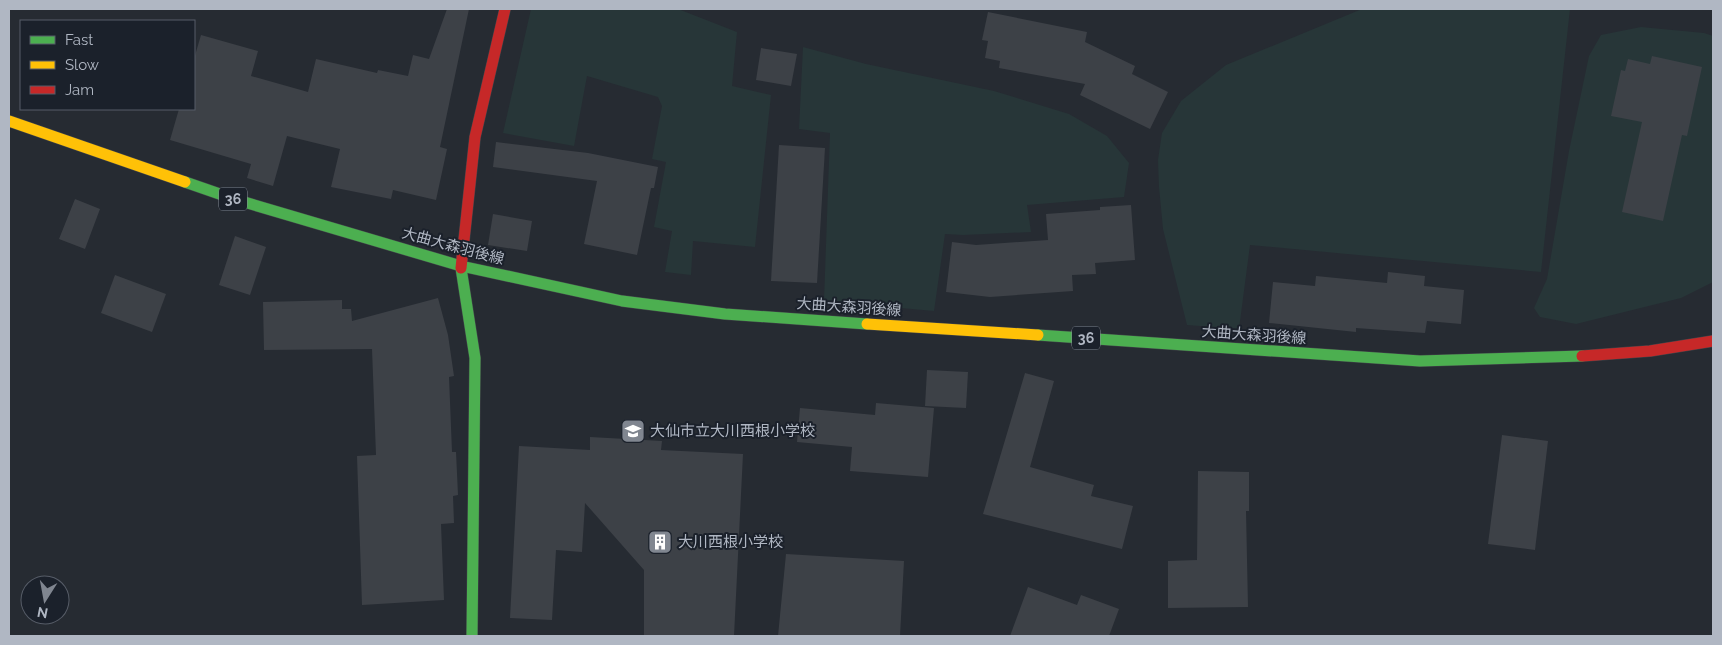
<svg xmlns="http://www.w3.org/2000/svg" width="1722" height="645" viewBox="0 0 1722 645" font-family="Raleway,'Noto Sans JP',sans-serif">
<rect width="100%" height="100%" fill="#262b32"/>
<g fill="#273638">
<polygon points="531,9 678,9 737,32 732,86 771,95 755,247 693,241 691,275 665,272 672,231 654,227 666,162 652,159 662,106 658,97 587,76 574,146 503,133"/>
<polygon points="1362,9 1570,9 1541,272 1250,245 1239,329 1187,325 1163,229 1159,187 1158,160 1162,133 1181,101 1226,65"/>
<polygon points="1641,27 1704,33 1713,36 1713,282 1681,298 1576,324 1540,317 1534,308 1547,279 1569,151 1589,56 1601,35"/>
<polygon points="803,47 866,64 994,91 1069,114 1107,136 1129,163 1124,197 1027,205 1031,232 963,235 945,234 934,311 824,301 830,133 799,129"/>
</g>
<g fill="#3d4147">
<polygon points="447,9 469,9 440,147 447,149 436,200 393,190 391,199 331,187 340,149 287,136 273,186 247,178 251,164 170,140 179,109 194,109 194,59 201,35 258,51 251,76 308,92 316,59 377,73 378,70 408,76 413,55 429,59"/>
<polygon points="988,12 1087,32 1085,42 1135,66 1132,74 1168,92 1150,129 1080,95 1085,84 999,68 1000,61 985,58 988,41 982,40"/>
<polygon points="761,48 797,54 791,86 756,80"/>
<polygon points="1652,56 1702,67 1687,136 1682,135 1663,221 1622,212 1642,122 1611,116 1621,70 1625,71 1628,59 1650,64"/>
<polygon points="496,142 588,153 658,167 654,188 651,188 637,255 584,244 597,181 493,167"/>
<polygon points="779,145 825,148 817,283 771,281"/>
<polygon points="75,199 100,209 85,249 59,239"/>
<polygon points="1131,205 1135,260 1095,263 1096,274 1072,275 1073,291 990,297 946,292 952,242 976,245 1048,240 1046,214 1100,210 1100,207"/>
<polygon points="493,214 532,221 527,251 488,245"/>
<polygon points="235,236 266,247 250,295 219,285"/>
<polygon points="1388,272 1425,276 1424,286 1464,290 1461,324 1427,321 1425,333 1356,328 1356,332 1269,323 1273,282 1315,286 1316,276 1387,283"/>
<polygon points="115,275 166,294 152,332 101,313"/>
<polygon points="438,298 448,335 454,376 449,377 452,452 456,452 458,495 453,496 454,523 441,524 444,600 362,605 357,456 376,455 372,349 264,350 263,302 342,300 342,309 351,309 352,321"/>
<polygon points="927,370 968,372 966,408 925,406"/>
<polygon points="1025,373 1054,381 1030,467 1094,485 1091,496 1133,506 1122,549 983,514"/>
<polygon points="876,403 934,408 928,477 850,471 852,447 797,442 800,408 875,415"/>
<polygon points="1502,435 1548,441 1535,550 1488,544"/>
<polygon points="590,437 662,441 661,450 743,454 734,636 644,636 644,570 585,503 582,552 556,550 552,620 510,618 519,446 590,450"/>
<polygon points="1198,471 1249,472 1249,511 1246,511 1248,607 1168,608 1168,561 1197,560"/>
<polygon points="786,554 904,561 900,636 778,636"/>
<polygon points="1028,587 1077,605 1081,595 1119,609 1109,636 1010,636"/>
</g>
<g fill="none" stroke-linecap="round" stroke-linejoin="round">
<g stroke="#42454a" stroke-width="12">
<g id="fast">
<polyline points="185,182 234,199 461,266 622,301 725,314 867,324"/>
<polyline points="461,268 475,358 472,636"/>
<polyline points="1038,335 1420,361 1582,356"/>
</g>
</g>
<g stroke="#42454a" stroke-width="12">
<g id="slow">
<polyline points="9,121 185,182"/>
<polyline points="867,324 1038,335"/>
</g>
</g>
<g stroke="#42454a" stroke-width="12">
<g id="jam">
<polyline points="461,268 475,137 505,9"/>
<polyline points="1582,356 1650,351 1713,341"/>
</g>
</g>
<use href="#fast" stroke="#4caf50" stroke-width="11"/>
<use href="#slow" stroke="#ffc107" stroke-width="11"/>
<use href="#jam" stroke="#c62828" stroke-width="11"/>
</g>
<defs>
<g id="school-square" transform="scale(1.25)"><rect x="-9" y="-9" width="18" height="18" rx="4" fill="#808690" stroke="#1b212b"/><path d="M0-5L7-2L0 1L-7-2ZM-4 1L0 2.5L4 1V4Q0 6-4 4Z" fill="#fff"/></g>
<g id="building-square" transform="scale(1.25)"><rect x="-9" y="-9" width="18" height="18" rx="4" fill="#808690" stroke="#1b212b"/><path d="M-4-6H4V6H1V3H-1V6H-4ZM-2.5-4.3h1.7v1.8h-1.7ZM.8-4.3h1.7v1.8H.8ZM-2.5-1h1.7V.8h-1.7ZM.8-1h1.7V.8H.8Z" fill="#fff"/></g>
</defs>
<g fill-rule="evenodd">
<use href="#school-square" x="633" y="431"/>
<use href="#building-square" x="660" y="542"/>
</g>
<g text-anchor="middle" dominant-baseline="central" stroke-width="4" stroke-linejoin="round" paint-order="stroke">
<g fill="#1b212b" stroke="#838a95" stroke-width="1">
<rect x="219" y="187.5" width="28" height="23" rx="4"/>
<rect x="1072" y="326.5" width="28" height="23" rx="4"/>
</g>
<g font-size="14" font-weight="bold" fill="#b0b7c3">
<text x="233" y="199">36</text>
<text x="1086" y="338">36</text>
</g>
<g font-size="15" fill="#b0b7c3" stroke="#1b212b">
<text transform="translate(453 246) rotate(15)">大曲大森羽後線</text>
<text transform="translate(849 307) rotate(4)">大曲大森羽後線</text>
<text transform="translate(1254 335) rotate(4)">大曲大森羽後線</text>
</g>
<g font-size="15" fill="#b0b7c3" stroke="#1b212b" text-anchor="start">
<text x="650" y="431">大仙市立大川西根小学校</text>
<text x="678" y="542">大川西根小学校</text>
</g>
</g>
<rect width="1722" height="645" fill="none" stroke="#b0b7c3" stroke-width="20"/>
<rect x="20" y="20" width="175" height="90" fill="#1b212b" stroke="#575d68"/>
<rect x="30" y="36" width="25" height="8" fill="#4caf50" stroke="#575d68"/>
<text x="65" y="45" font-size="15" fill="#b0b7c3">Fast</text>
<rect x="30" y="61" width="25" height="8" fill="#ffc107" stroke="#575d68"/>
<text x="65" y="70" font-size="15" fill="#b0b7c3">Slow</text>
<rect x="30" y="86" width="25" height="8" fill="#c62828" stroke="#575d68"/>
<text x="65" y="95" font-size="15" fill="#b0b7c3">Jam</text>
<g transform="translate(45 600) rotate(191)"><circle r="24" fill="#1b212b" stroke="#575d68"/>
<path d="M0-4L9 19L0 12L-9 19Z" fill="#808690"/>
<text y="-8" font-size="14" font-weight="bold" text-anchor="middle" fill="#b0b7c3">N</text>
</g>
</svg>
